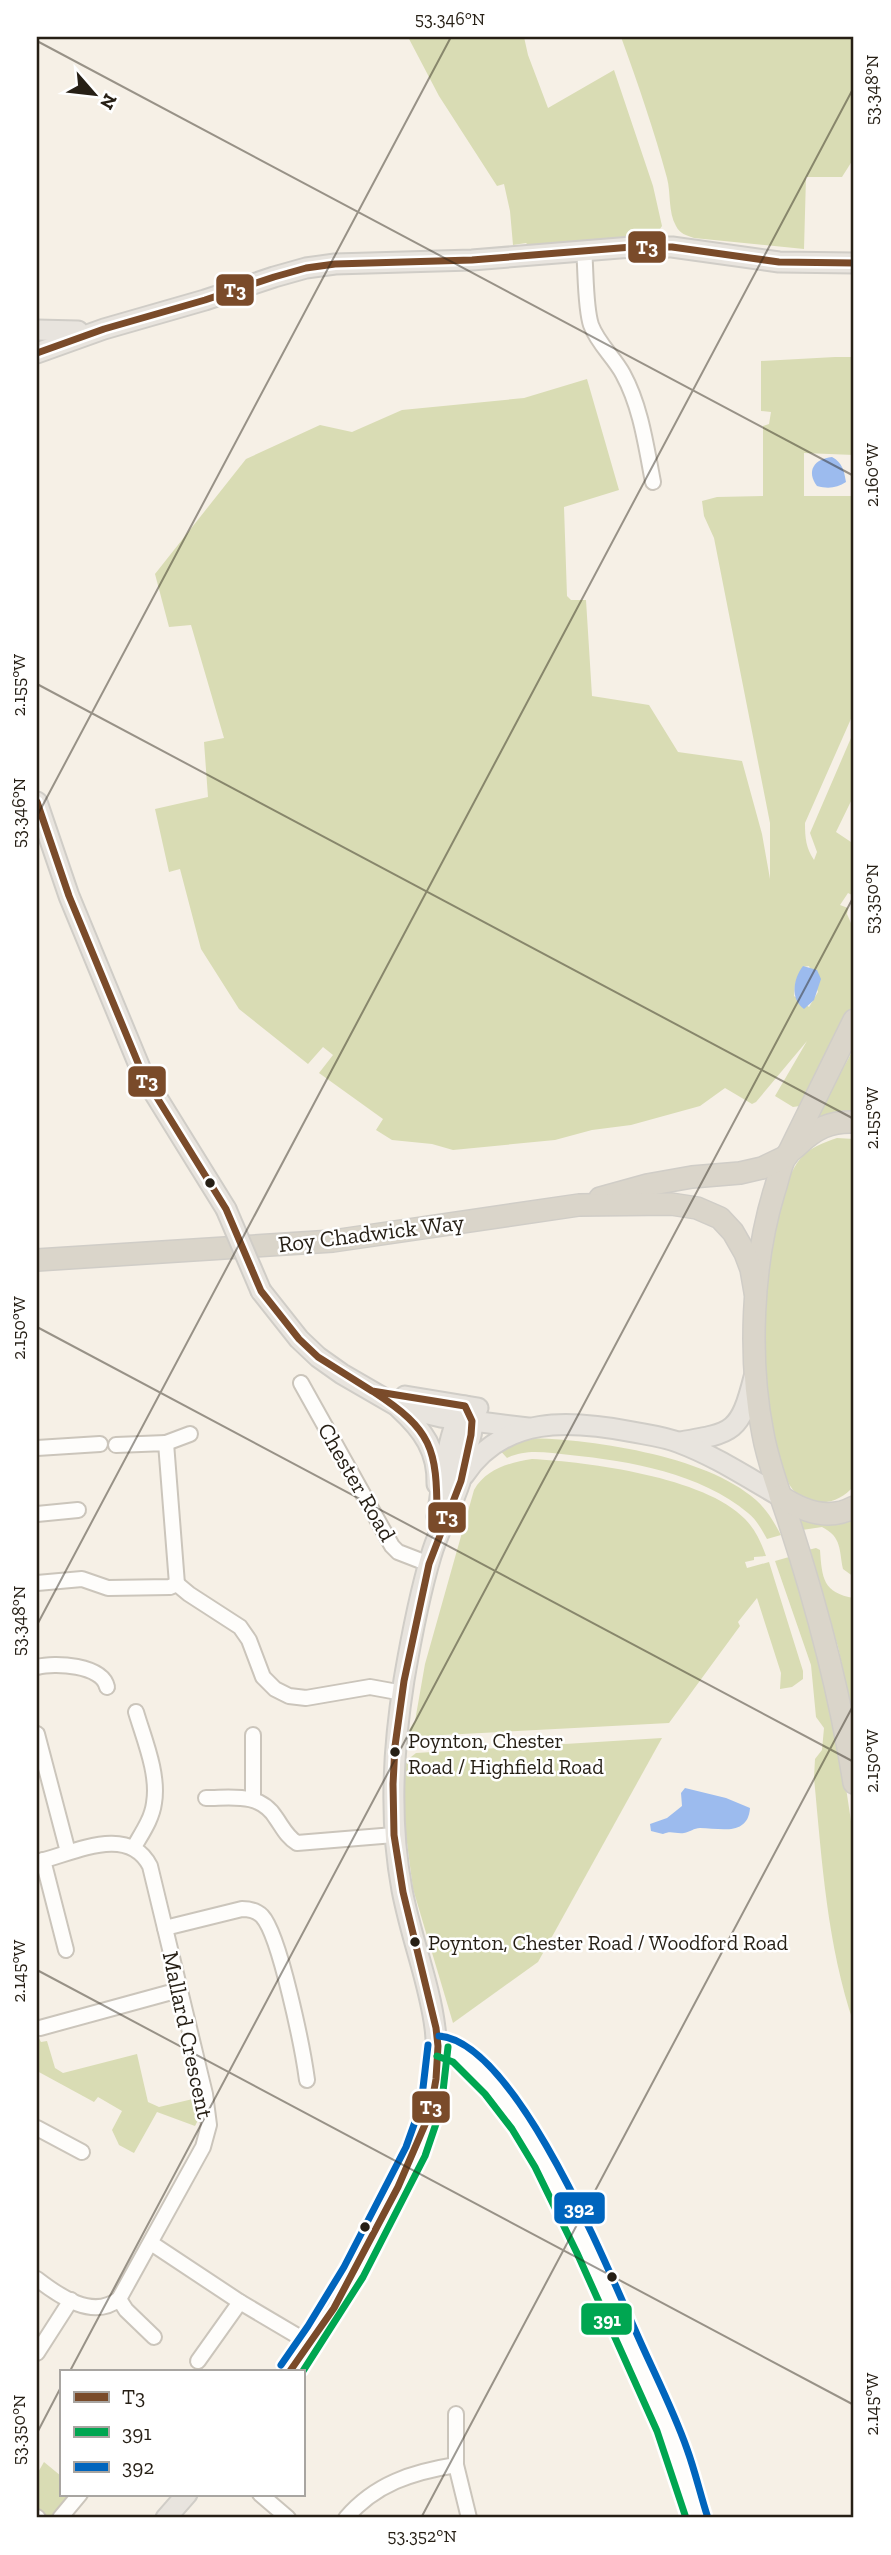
<svg xmlns="http://www.w3.org/2000/svg" width="891" height="2555" viewBox="0 0 891 2555" font-family="'Zilla Slab',serif">
<rect width="100%" height="100%" fill="#f6f0e6"/>
<g fill="#d9dcb4" fill-rule="evenodd">
<polygon points="408,37 524,37 528,55 548,108 614,70 653,186 662,226 656,235 529,246 526,243 513,245 510,211 504,184 497,186 439,96"/>
<path d="M621,37H854V158L842,177H806L804,249L694,238C686,235 680,234 676,226C668,212 671,193 667,178C654,130 638,84 621,37Z"/>
<path d="M835,357H854V455L804,453V496H854V712L805,823C805,838 806,848 814,860L817,852L810,833L854,731V795L836,832L854,844V896L848,893L840,905L848,908L847,914L854,930V1004L800,1106L793,1107L775,1096L807,1041L756,1102L752,1104L725,1088L700,1106L631,1125L592,1130L555,1140L453,1150L432,1144L392,1140L376,1130L383,1119L319,1073L333,1055L323,1047L308,1064L239,1009L201,949L180,869L169,872L155,809L208,797L204,742L224,738L191,625L169,627L155,574L246,459L320,425L352,432L402,410L524,398L587,379L619,490L564,507L567,596L571,600H586L592,696L649,705L678,752L742,761L762,834L770,879V823L714,538L704,516L702,501L717,497L763,496V426L769,424L771,412L761,411V361ZM809,966L818,992L809,1007L794,996L795,984L803,967Z"/>
<polygon points="854,1048 854,1114 818,1118 818,1115"/>
<path d="M837,1138L854,1139V1486C844,1497 832,1504 816,1502C808,1500 799,1496 793,1490C768,1456 758,1345 763,1302C766,1266 778,1186 800,1159C810,1147 823,1143 837,1138Z"/>
<path d="M521,1438C587,1438 706,1455 756,1500C767,1510 774,1522 781,1535L767,1539C762,1530 756,1519 748,1513C700,1473 630,1461 570,1455C548,1453 527,1448 507,1458L496,1446Z"/>
<path d="M532,1459C588,1462 705,1477 745,1519C755,1529 761,1542 766,1556L754,1557V1560L745,1562L747,1568L769,1562L803,1671V1679L792,1687L780,1689L781,1673L757,1598L738,1622L740,1626L669,1723L424,1736L412,1734L409,1730L415,1721L425,1664L474,1490C486,1469 508,1463 532,1459Z"/>
<path d="M854,1513V1577L843,1569C839,1550 842,1537 822,1527L802,1530L797,1516Z"/>
<path d="M816,1548L820,1550C822,1578 823,1593 854,1598V1719L838,1647L808,1550Z"/>
<path d="M789,1557L819,1657L843,1768L854,1841V2024C827,1945 822,1861 814,1778L815,1759L822,1750L824,1728L816,1717L811,1665L775,1561Z"/>
<polygon points="662,1738 538,1962 453,2023 413,1889 402,1804 402,1775 406,1761 416,1753"/>
<polygon points="37,2035 41,2042 47,2041 55,2068 63,2073 137,2054 148,2102 159,2107 197,2098 200,2116 195,2126 157,2112 134,2153 132,2152 119,2145 112,2130 122,2111 98,2097 94,2102 37,2071"/>
<polygon points="44,2462 61,2476 61,2494 80,2494 60,2518 37,2517 37,2474"/>
</g>
<g fill="#9cbbee">
<path d="M832,457C843,463 844,471 846,482C837,488 828,489 817,486C806,471 814,459 832,457Z"/>
<path d="M803,966L817,970L821,979L814,1000L804,1009C790,999 793,979 803,966Z"/>
<path d="M685,1788L726,1798L750,1808C748,1837 719,1828 700,1828C694,1828 690,1832 684,1833C675,1834 671,1830 663,1834L651,1831L650,1824L667,1818L682,1806L681,1793Z"/>
</g>
<g fill="none" stroke-linecap="round" stroke-linejoin="round">
<g stroke="#cbc5bb" stroke-width="18">
<g id="minor">
<path d="M584,250C586,270 585,307 591,325C598,344 614,357 623,374C641,407 646,446 653,482"/>
<polyline points="301,1383 392,1546 398,1552 429,1564"/>
<polyline points="166,1443 190,1434"/>
<polyline points="116,1445 166,1443 177,1584"/>
<polyline points="37,1448 100,1444"/>
<polyline points="37,1514 78,1510"/>
<polyline points="37,1583 82,1579 108,1588 170,1587 177,1584 189,1594 240,1627 249,1640 263,1677 275,1689 289,1696 306,1698 370,1687 403,1693"/>
<path d="M37,1667C55,1662 102,1665 107,1687"/>
<polyline points="37,1734 68,1852"/>
<path d="M206,1798C232,1798 260,1792 276,1818C283,1828 287,1837 297,1843L394,1835"/>
<polyline points="253,1798 253,1735"/>
<path d="M134,1847C142,1833 152,1819 154,1803C159,1774 144,1739 136,1712"/>
<polyline points="43,1860 66,1950"/>
<path d="M37,1862C72,1854 128,1823 150,1866L205,2094L209,2125L203,2147L119,2299C93,2320 59,2296 37,2279"/>
<path d="M165,1928L242,1909C250,1909 257,1911 262,1916C280,1935 303,2050 307,2080"/>
<polyline points="40,2028 179,1990"/>
<path d="M438,2046C456,2046 465,2058 477,2070C522,2114 548,2167 575,2223C607,2290 636,2359 667,2427L677,2452L697,2518"/>
<polyline points="37,2128 82,2152"/>
<polyline points="151,2243 240,2302 311,2344"/>
<polyline points="119,2299 126,2310 154,2337"/>
<polyline points="37,2353 71,2300"/>
<polyline points="198,2361 240,2302"/>
<polyline points="456,2414 456,2465 469,2518"/>
<polyline points="260,2494 288,2518"/>
<polyline points="37,2517 38,2518"/>
<polyline points="60,2518 80,2494"/>
<path d="M346,2518C375,2484 412,2472 456,2465"/>
</g>
</g>
<g stroke="#d0cdc7" stroke-width="23">
<g id="major">
<polyline points="37,330 78,331"/>
<polyline points="37,353 104,329 205,300 274,277 306,268 335,264 472,260 632,247 672,247 779,262 854,263"/>
<polyline points="37,802 69,896 143,1075 226,1209"/>
<polyline points="261,1291 299,1339 318,1357 342,1374 399,1407 441,1417 528,1428"/>
<polyline points="405,1396 478,1408"/>
<path d="M399,1408C423,1430 438,1451 437,1484"/>
<path d="M680,1442C734,1433 740,1432 754,1377"/>
<path d="M464,1475C504,1415 570,1420 633,1432C649,1435 666,1437 680,1443C715,1456 748,1478 780,1496"/>
<path d="M437,1517C442,1487 447,1434 462,1410"/>
<path d="M290,2371C330,2319 360,2262 390,2204C404,2174 422,2144 430,2112C451,2024 418,1972 402,1890C389,1819 393,1750 404,1680C411,1639 419,1596 431,1556C438,1531 452,1507 460,1482C463,1472 464,1462 466,1451C469,1442 474,1430 472,1420C471,1416 467,1410 465,1406"/>
<polyline points="166,2518 187,2494"/>
</g>
</g>
<g stroke="#d0cdc7" stroke-width="24">
<g id="highway">
<path d="M854,1122C830,1121 815,1129 798,1145C794,1149 789,1152 786,1156C780,1166 778,1181 774,1192C752,1265 748,1359 763,1434C768,1462 778,1488 787,1515C816,1603 840,1692 854,1783"/>
<polyline points="600,1198 647,1185 692,1177 740,1173 762,1168 787,1156 854,1020"/>
<polyline points="37,1260 333,1241 579,1205 671,1204 697,1208 720,1218 733,1232 745,1253 751,1269 755,1292"/>
<path d="M780,1496C802,1511 829,1521 854,1507"/>
</g>
</g>
<use href="#minor" stroke="#fefdfb" stroke-width="14"/>
<use href="#major" stroke="#e8e4de" stroke-width="19"/>
<use href="#highway" stroke="#dad5ca" stroke-width="21"/>
<g stroke="#d0cdc7" stroke-width="23" stroke-linecap="butt">
<polyline id="major-bridge" points="226,1209 261,1291"/>
</g>
<use href="#major-bridge" stroke="#e8e4de" stroke-width="19"/>
<g stroke="#fff" stroke-width="12">
<g id="bus-1">
<polyline points="37,353 104,329 205,300 274,277 306,268 335,264 472,260 632,247 672,247 779,262 854,263"/>
<polyline points="37,802 69,896 143,1075 226,1209 261,1291 299,1339 318,1357 372,1391 465,1406 472,1421 471,1435 461,1481 429,1564 404,1681 395,1746 393,1784 394,1835 403,1892 436,2028 438,2046 436,2079 430,2113 398,2187 334,2308 290,2371"/>
<path d="M374,1392C432,1430 437,1448 437,1516"/>
</g>
</g>
<g stroke="#fff" stroke-width="12">
<g id="bus-2">
<polyline points="437,2056 453,2062 485,2094 512,2129 535,2167 577,2253 657,2431 686,2518"/>
<polyline points="303,2371 363,2277 425,2156 441,2109 448,2047"/>
</g>
</g>
<g stroke="#fff" stroke-width="12">
<g id="bus-3">
<path d="M439,2036C516,2042 607,2267 636,2332C653,2371 673,2409 687,2449C695,2471 700,2493 707,2515"/>
<polyline points="281,2365 308,2326 344,2267 406,2147 421,2105 428,2045"/>
</g>
</g>
<use href="#bus-1" stroke="#7a4b2a" stroke-width="7"/>
<use href="#bus-2" stroke="#00a651" stroke-width="7"/>
<use href="#bus-3" stroke="#0065bd" stroke-width="7"/>
</g>
<path fill="none" stroke="#261f15" stroke-width="2" stroke-opacity="0.45" d="M37,41L854,476M37,684L854,1119M37,816L451,37M37,1327L854,1762M37,1625L854,87M37,1970L854,2405M70,2371L854,896M37,2433L61,2387M421,2518L854,1704M851,2518L854,2513"/>
<g fill="#261f15" stroke="#fff" stroke-width="2.5">
<circle cx="210" cy="1183" r="6"/>
<circle cx="395" cy="1752" r="6"/>
<circle cx="415" cy="1942" r="6"/>
<circle cx="365" cy="2227" r="6"/>
<circle cx="612" cy="2277" r="6"/>
</g>
<g text-anchor="middle" dominant-baseline="central" stroke-width="5" stroke-linejoin="round" paint-order="stroke">
<g font-size="21" fill="#261f15" stroke="#fff" text-anchor="start">
<text x="408" y="1740">Poynton, Chester<tspan x="408" dy="26">Road / Highfield Road</tspan></text>
<text x="428" y="1942">Poynton, Chester Road / Woodford Road</text>
</g>
<g font-size="23" fill="#261f15" stroke="#fff">
<text transform="translate(371 1233) rotate(-7)">Roy Chadwick Way</text>
<text transform="translate(357 1482) rotate(60)">Chester Road</text>
<text transform="translate(188 2035) rotate(78)">Mallard Crescent</text>
</g>
</g>
<g stroke="#fff" stroke-width="2.5">
<rect x="627" y="230" width="40" height="34" rx="7" fill="#7a4b2a"/>
<rect x="215" y="273" width="40" height="34" rx="7" fill="#7a4b2a"/>
<rect x="127" y="1065" width="40" height="33" rx="7" fill="#7a4b2a"/>
<rect x="427" y="1501" width="40" height="33" rx="7" fill="#7a4b2a"/>
<rect x="411" y="2090" width="40" height="34" rx="7" fill="#7a4b2a"/>
<rect x="553" y="2191" width="53" height="34" rx="7" fill="#0065bd"/>
<rect x="580" y="2302" width="53" height="34" rx="7" fill="#00a651"/>
</g>
<g font-size="19" text-anchor="middle" font-weight="bold" fill="#fff">
<text x="647" y="254">T3</text>
<text x="235" y="297">T3</text>
<text x="147" y="1088">T3</text>
<text x="447" y="1524">T3</text>
<text x="431" y="2114">T3</text>
<text x="579" y="2215">392</text>
<text x="607" y="2326">391</text>
</g>
<rect width="891" height="2555" fill="none" stroke="#ffffff" stroke-width="77"/>
<rect x="60" y="2370" width="245" height="126" fill="#ffffff" stroke="#a8a5a1" stroke-width="2"/>
<rect x="74" y="2392" width="35" height="10" fill="#7a4b2a" stroke="#a8a5a1" stroke-width="2"/>
<text x="122" y="2404" font-size="21" fill="#261f15">T3</text>
<rect x="74" y="2427" width="35" height="10" fill="#00a651" stroke="#a8a5a1" stroke-width="2"/>
<text x="122" y="2440" font-size="21" fill="#261f15">391</text>
<rect x="74" y="2462" width="35" height="10" fill="#0065bd" stroke="#a8a5a1" stroke-width="2"/>
<text x="122" y="2474" font-size="21" fill="#261f15">392</text>
<g transform="translate(94 94) rotate(118)" stroke="#ffffff" stroke-width="5" paint-order="stroke">
<path d="M0-5L12 26L0 18L-12 26Z" fill="#261f15"/>
<text y="-10" font-size="19" font-weight="bold" text-anchor="middle" fill="#261f15">N</text>
</g>
<rect x="38" y="38" width="814" height="2478" fill="none" stroke="#261f15" stroke-width="2.5"/>
<g font-size="18" text-anchor="middle" fill="#261f15">
<text x="450" y="25">53.346°N</text>
<text transform="translate(872 90) rotate(-90)" y="6">53.348°N</text>
<text transform="translate(872 475) rotate(-90)" y="6">2.160°W</text>
<text transform="translate(19 685) rotate(-90)" y="6">2.155°W</text>
<text transform="translate(19 813) rotate(-90)" y="6">53.346°N</text>
<text transform="translate(872 899) rotate(-90)" y="6">53.350°N</text>
<text transform="translate(872 1118) rotate(-90)" y="6">2.155°W</text>
<text transform="translate(19 1328) rotate(-90)" y="6">2.150°W</text>
<text transform="translate(19 1621) rotate(-90)" y="6">53.348°N</text>
<text transform="translate(872 1761) rotate(-90)" y="6">2.150°W</text>
<text transform="translate(19 1971) rotate(-90)" y="6">2.145°W</text>
<text transform="translate(872 2404) rotate(-90)" y="6">2.145°W</text>
<text transform="translate(19 2430) rotate(-90)" y="6">53.350°N</text>
<text x="422" y="2542">53.352°N</text>
</g>
</svg>
